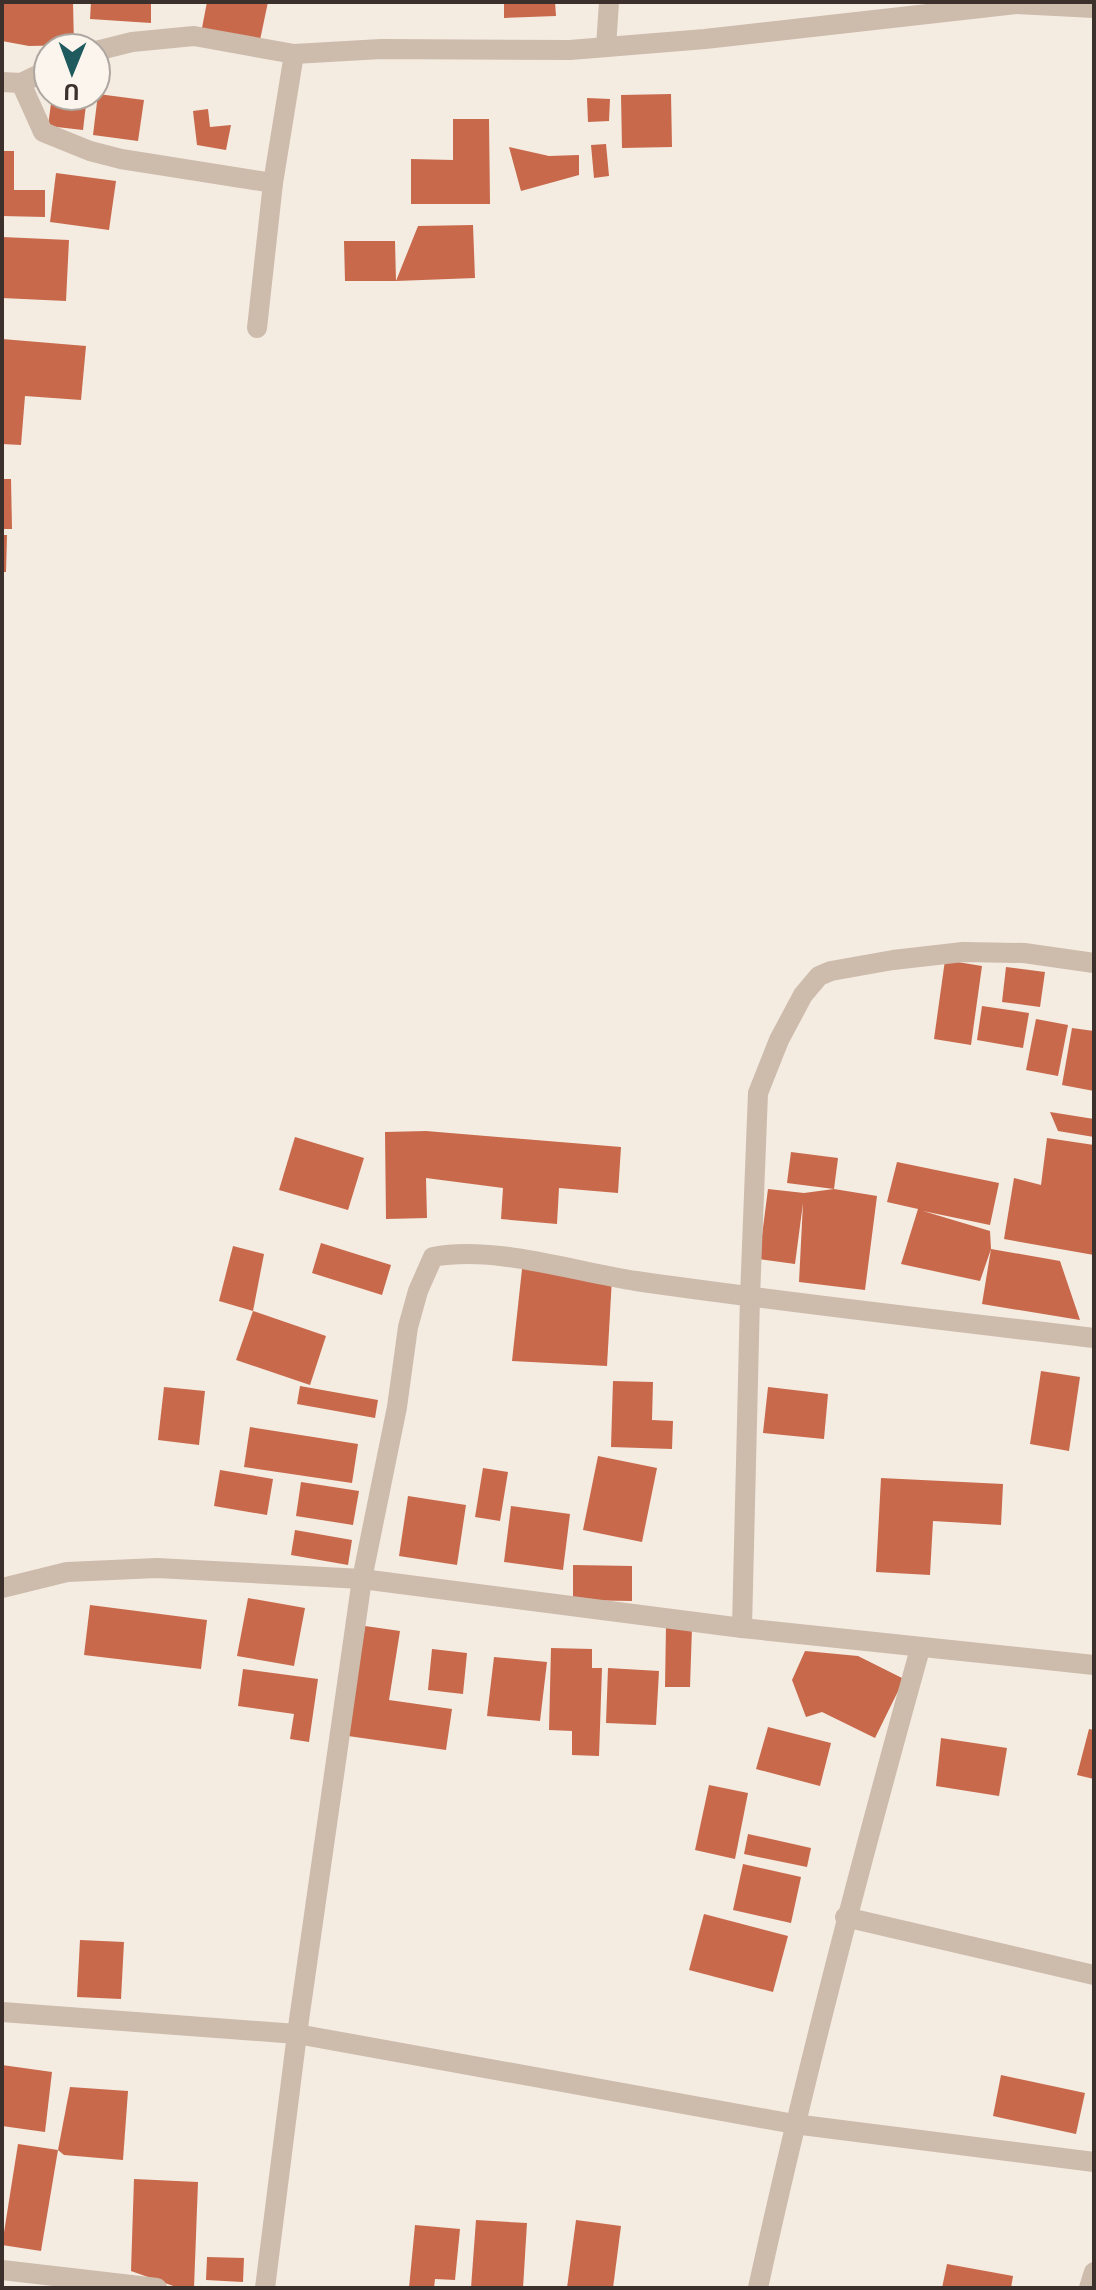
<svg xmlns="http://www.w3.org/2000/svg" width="1096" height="2290" viewBox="0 0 1096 2290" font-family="'Public Sans',sans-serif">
<rect width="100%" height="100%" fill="#f4ebe1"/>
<g fill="#c8694b">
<polygon points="2,2 73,2 74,45 29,46 2,41"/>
<polygon points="91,2 151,2 151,23 90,19"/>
<polygon points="207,2 268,2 260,40 201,33"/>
<polygon points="504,2 555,2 556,16 504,18"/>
<polygon points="98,94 144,100 138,141 93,135"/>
<polygon points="671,94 672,147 622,148 621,95"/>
<polygon points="52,96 87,96 83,130 48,126"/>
<polygon points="587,98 610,99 609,121 588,122"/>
<polygon points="208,109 210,127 231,125 226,150 197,145 193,111"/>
<polygon points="453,119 489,119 490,204 411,204 411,159 453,160"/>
<polygon points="606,144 609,176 594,178 591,145"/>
<polygon points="509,147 549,156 579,155 579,175 521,191"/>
<polygon points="2,151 14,151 14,190 45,190 45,217 2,216"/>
<polygon points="56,173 116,181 109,230 50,222"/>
<polygon points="473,225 475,278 396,281 418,226"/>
<polygon points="2,237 69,240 66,301 2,298"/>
<polygon points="344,241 395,241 396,281 345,281"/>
<polygon points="2,339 86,346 81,400 25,396 21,445 2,444"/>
<polygon points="2,479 11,479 12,529 2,529"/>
<polygon points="2,535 7,535 6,572 2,572"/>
<polygon points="945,960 982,966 971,1045 934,1039"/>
<polygon points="1006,967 1045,972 1040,1007 1002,1002"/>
<polygon points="982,1006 1029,1013 1023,1048 977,1040"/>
<polygon points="1036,1019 1068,1025 1058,1076 1026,1070"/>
<polygon points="1072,1028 1094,1031 1094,1091 1062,1085"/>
<polygon points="1050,1112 1094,1119 1094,1137 1058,1131"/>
<polygon points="426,1131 621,1147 618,1193 559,1188 557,1224 501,1219 503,1188 426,1178 427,1218 386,1219 385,1132"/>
<polygon points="295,1137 364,1158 348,1210 279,1190"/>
<polygon points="1047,1138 1094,1145 1094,1255 1004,1239 1014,1178 1041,1185"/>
<polygon points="791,1152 838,1158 834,1189 877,1196 865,1290 799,1282 803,1203 795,1264 759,1259 768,1189 804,1193 834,1189 787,1183"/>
<polygon points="897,1162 999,1183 990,1225 923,1211 990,1231 991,1249 1060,1261 1080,1320 982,1304 991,1249 980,1281 901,1264 918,1209 887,1202"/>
<polygon points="321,1243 391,1265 382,1295 312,1273"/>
<polygon points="233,1246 264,1254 253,1311 219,1301"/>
<polygon points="523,1260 612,1278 607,1366 512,1361"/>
<polygon points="253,1311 326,1336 310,1385 236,1360"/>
<polygon points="1041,1371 1080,1377 1069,1451 1030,1444"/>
<polygon points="613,1381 653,1382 652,1420 673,1421 672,1449 611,1447"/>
<polygon points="300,1386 378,1400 375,1418 297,1404"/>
<polygon points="164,1387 205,1391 199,1445 158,1440"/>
<polygon points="768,1387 828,1394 824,1439 763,1433"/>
<polygon points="250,1427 358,1444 352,1483 244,1467"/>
<polygon points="598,1456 657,1468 642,1542 583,1530"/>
<polygon points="483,1468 508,1472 500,1521 475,1517"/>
<polygon points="220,1470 273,1479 267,1515 214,1506"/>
<polygon points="881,1478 1003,1484 1001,1525 933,1521 930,1575 876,1572"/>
<polygon points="301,1482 359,1491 353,1525 296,1516"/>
<polygon points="408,1496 466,1505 457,1565 399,1556"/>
<polygon points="511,1506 570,1514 563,1570 504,1562"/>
<polygon points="295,1530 352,1540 348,1565 291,1555"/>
<polygon points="573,1565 632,1566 632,1601 573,1600"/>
<polygon points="248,1598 305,1608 294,1666 237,1656"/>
<polygon points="90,1605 207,1620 201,1669 84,1655"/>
<polygon points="365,1626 400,1631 389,1700 452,1709 446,1750 348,1736"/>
<polygon points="666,1626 692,1627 690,1687 665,1687"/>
<polygon points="551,1648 592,1649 592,1668 602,1668 599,1756 572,1755 572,1731 549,1730"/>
<polygon points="432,1649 467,1653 463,1694 428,1690"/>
<polygon points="805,1651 858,1656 904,1679 875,1738 822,1712 806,1717 792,1680"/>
<polygon points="494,1657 547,1662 540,1721 487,1716"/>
<polygon points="608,1668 659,1671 656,1725 606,1723"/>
<polygon points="243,1669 318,1679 309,1742 290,1739 294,1714 238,1706"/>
<polygon points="768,1727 831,1743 820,1786 756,1769"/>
<polygon points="1089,1729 1094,1730 1094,1779 1077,1775"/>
<polygon points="941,1738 1007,1748 999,1796 936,1786"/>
<polygon points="709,1785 748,1793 735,1859 695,1850"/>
<polygon points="748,1834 811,1848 807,1867 744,1854"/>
<polygon points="743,1864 801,1877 791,1923 733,1910"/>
<polygon points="704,1914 788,1936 773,1992 689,1970"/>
<polygon points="80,1940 124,1942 121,1999 77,1997"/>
<polygon points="2,2065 52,2072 45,2132 2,2126"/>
<polygon points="1001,2075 1085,2093 1076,2134 993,2116"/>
<polygon points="70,2087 128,2091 123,2160 64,2155 58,2150"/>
<polygon points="18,2144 58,2150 41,2251 2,2245"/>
<polygon points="134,2179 198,2182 194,2288 179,2288 131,2271"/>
<polygon points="476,2220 527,2223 523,2288 471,2288"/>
<polygon points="576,2220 621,2226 613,2288 567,2288"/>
<polygon points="415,2225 460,2229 455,2280 435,2279 434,2288 409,2288"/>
<polygon points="207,2257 244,2258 243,2282 206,2280"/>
<polygon points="947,2264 1013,2276 1011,2288 942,2288"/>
</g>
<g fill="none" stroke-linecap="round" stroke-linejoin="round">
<g stroke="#cdbbac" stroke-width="20">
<polyline points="606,47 609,2"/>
<polyline points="96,51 132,42 194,36 294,54 381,49 570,50 705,39 1016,4 1094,8"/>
<polyline points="2,82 21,83 48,70"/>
<polyline points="21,83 43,132 90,151 121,159 273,183"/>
<polyline points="257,328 273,183 294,54"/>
<polyline points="2,1588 67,1572 157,1568 362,1579 742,1628 1094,1665"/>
<polyline points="742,1628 750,1297 758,1093 779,1040 803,995 819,976 831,971 893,960 963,952 1024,953 1094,963"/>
<polyline points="845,1917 1094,1975"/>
<polyline points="2,2012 297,2034 794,2124 1094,2162"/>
<polyline points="2,2270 157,2288"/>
<path d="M265,2288L297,2034L362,1579L397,1407L408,1327L418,1291L433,1257C494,1245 575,1272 636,1281C789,1303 941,1320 1094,1338"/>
<path d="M758,2288C805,2073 861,1861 920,1649"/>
<polyline points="1089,2288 1094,2272"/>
</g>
</g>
<rect width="1096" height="2290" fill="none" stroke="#3b302b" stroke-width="8"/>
<g transform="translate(72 72) rotate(181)"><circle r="38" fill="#fbf5ee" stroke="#aea6a0" stroke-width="2"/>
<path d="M0-6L14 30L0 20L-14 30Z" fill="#1f5a5e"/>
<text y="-12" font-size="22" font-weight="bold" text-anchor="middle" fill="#3b302b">U</text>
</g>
</svg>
